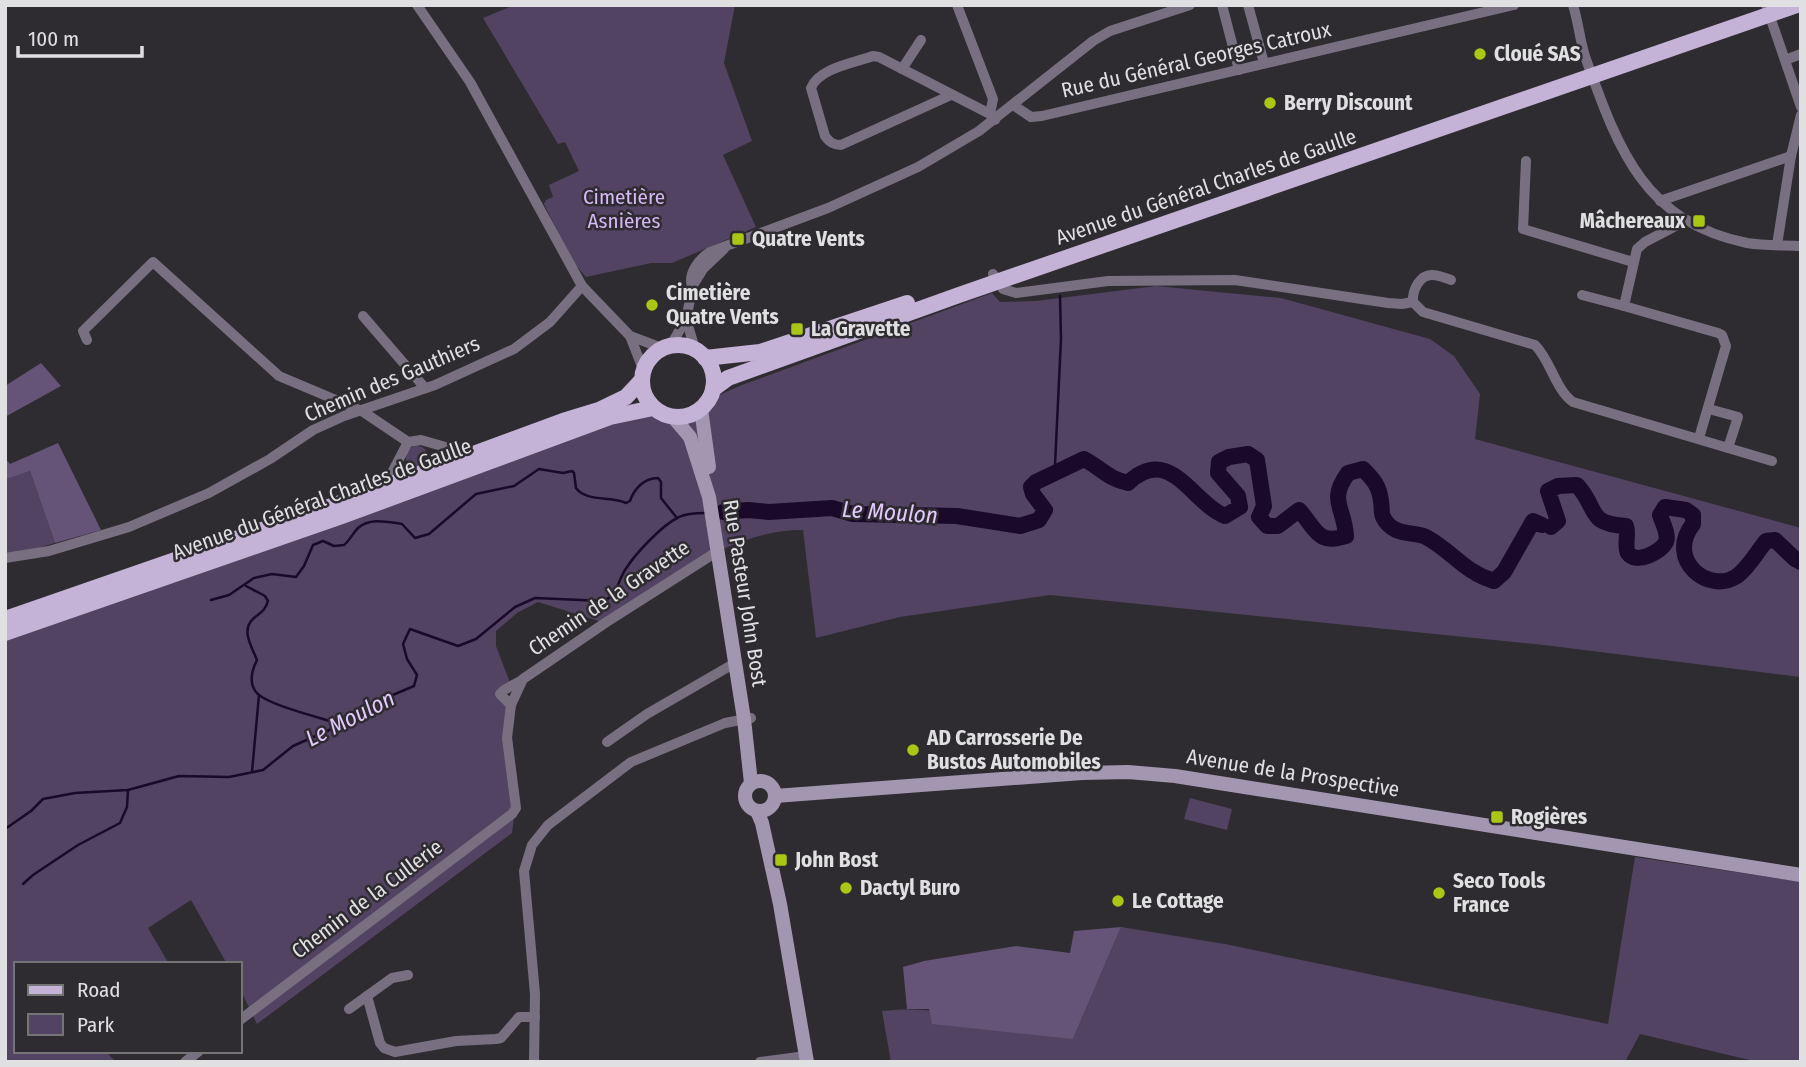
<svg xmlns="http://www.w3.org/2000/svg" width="1806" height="1067" viewBox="0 0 1806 1067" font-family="'Fira Sans Condensed',sans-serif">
<rect width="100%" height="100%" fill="#2e2c30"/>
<g fill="#524362">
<polygon points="514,5 735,5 724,63 752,141 723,155 756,227 672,263 651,263 586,277 572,261 544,204 546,200 553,197 549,185 579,171 565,142 558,144 483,18"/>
<path d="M1156,286L1281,298L1430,339L1454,356L1480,394L1475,439L1801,528V677L1544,645L1050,595L900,617L816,638L803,530C728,530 666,583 605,623L538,602L517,613L496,631V646L511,685L504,690C514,733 519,789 512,833L257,1024L240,989V964H227L191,900L148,928L169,964H16V1051H105L116,1062H5V633L653,408C672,422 691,420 707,403L715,404L719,395L742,385L992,293L1000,302L1036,301Z"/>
<circle cx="417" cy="457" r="11"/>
<polygon points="30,471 55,543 5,557 5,477 7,479"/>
<polygon points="1190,798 1232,809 1227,830 1184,819"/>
<path d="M1635,857L1801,882V1062H1758L1640,1034L1625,1062H891L882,1011C942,1003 1013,1027 1073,1039L1121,927L1225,944L1608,1024Z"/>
</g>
<g fill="#655378">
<polygon points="41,363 61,386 5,417 5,386"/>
<polygon points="58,443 101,530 55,543 30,471 7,479 5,458 10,464"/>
<polygon points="1121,927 1073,1039 932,1024 929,1009 907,1009 903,967 924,961 1016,946 1070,953 1074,931"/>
</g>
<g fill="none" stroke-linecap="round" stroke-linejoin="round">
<g stroke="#1a0928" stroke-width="2.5">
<polyline points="1057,470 1055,465 1061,339 1060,296"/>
<path d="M246,586L265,596L268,601C265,611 261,612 254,618C240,630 252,647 257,660C252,670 249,683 256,692C266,705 322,718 340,724"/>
<path d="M211,600L229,595L254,578L272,574L296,577L304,566L313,545L323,541L334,546L344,545C350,540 353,533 358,528C370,517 388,522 402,524L415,538L429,534L476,494L514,486L539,469L563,473L572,471L574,473L576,488C586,502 611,496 626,503L630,501C634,489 644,478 658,478L661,482V498L677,518"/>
<polyline points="252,772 259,695"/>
<path d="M5,829L31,811L43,799L75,793L128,790L179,776L229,777L263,770L293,746L336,727L355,711L414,686L417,675L407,659L403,644L410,629L458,646L476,639L515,607L535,598L604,601C618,594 617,583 625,570C635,554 662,525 679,517C687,513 698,513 706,513"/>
<polyline points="23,884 33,875 78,845 120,823 127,807 128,790"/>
</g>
<g stroke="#1a0928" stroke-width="16">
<path d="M723,512L748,510L769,512L832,508L853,514L957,516L1020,526L1039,520L1045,510L1033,494L1031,487L1036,482L1084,459C1101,468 1108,479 1128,483C1170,443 1192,503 1225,516L1240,507L1238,496L1218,473L1219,462L1229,457L1248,454L1257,460L1264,506L1259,517L1267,526H1278L1299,510C1315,527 1317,546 1346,536C1344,506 1328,501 1348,473L1363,469C1374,480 1379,486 1381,501C1382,506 1381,513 1383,517C1393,537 1413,531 1426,537C1452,551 1464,572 1494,581L1504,572L1533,521L1542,525"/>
<path d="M1551,527L1558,521L1548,491L1558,486L1577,485C1599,509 1586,524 1626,526C1629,534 1624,546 1628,553C1636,565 1661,552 1666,542C1669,534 1662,522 1660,515L1665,507L1686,510L1693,515V524C1665,560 1709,595 1737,576C1748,568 1757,552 1766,541L1775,540L1795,559L1801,562"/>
</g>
<g stroke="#787081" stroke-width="10">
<polyline points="417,5 470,82 582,286 630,336 662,348"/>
<polyline points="957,5 993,99 990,114"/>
<polyline points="1222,5 1239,70"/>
<polyline points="1248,5 1264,63"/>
<path d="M1573,5C1579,24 1580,44 1587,62C1619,151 1645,222 1747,243C1765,246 1783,245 1801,246"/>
<polyline points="1766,5 1801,107"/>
<polyline points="1785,60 1801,54"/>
<polyline points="902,69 921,40"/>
<path d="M951,95L841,145C833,145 829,142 825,136L811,88C819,68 854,63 873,56L879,57L990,114L995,120"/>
<polyline points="1013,105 1031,117 1042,116 1514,5"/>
<polyline points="1526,161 1523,229 1633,262"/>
<polyline points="1660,201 1791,156"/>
<polyline points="1687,220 1645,242 1637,249 1624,306 1718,333 1722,335 1726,346 1699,438"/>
<polyline points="1777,245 1791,156 1801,115"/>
<polyline points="993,274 1003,289 1016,293 1108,281 1235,280 1388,303 1402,304 1413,302"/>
<polyline points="693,285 703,269 724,249"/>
<path d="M692,287C688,273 698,260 710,252L828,208L918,167L979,131L1093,41L1110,31L1190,5"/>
<polyline points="1582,295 1624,306"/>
<path d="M1413,302L1423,312L1535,345C1551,361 1555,389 1573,402L1772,461"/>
<path d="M1413,302C1412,290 1420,274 1433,275C1438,275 1445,278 1451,280"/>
<polyline points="363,316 425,388"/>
<polyline points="686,319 695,349"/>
<polyline points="630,336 643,369"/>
<polyline points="87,340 83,331 153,262 279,376 362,411 408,442"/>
<polyline points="671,345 686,319 694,281"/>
<polyline points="1709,409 1738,417 1728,448"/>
<polyline points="408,442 421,440 470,454"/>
<polyline points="385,486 408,442"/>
<polyline points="5,558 49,551 129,527 209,493 270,459 313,430 344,416 435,385 514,349 550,322 582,286"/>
<polyline points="511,705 500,694 504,690 522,680"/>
<polyline points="607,742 647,714 735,663"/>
<polyline points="367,996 380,1043 384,1048 395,1052 456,1041 496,1039 501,1038 519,1017 535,1017"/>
<polyline points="349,1009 392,978 408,975"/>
<polyline points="240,1020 512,814 516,808 507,738 511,705 523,679 605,623 718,551"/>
<polyline points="185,1062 199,1051"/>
<polyline points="534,1062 535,994 524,871 532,845 548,825 631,762 725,723 751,718"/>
<polyline points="760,1062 806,1056"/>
</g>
<g stroke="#a396b1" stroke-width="14">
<polyline points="701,409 709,467"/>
<polyline points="674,418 690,437 709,497 744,719 751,783"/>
<circle cx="760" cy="796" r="15"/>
<polyline points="775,796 1082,773 1128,772 1175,776 1801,875"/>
<polyline points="757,811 762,823 780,904 807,1062"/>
</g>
<g stroke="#c4b3d7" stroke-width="16">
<circle cx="678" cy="381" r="36"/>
<polyline points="705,358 760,352 907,303"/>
<polyline points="713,389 728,378 959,295 1797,5"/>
<polyline points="5,619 340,503 563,421 599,410 626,397 641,381"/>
<polyline points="5,633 342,516 610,417 653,408"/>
</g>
</g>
<g fill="#abc716" stroke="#2e2c30" stroke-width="2.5">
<circle cx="1480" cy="54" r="7"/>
<circle cx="1270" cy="103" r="7"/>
<rect x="1692" y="214" width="14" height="14" rx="3.5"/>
<rect x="731" y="232" width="14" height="14" rx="3.5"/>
<circle cx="652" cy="305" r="7"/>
<rect x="790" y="322" width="14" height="14" rx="3.5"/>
<circle cx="913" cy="750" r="7"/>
<rect x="1490" y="810" width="14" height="14" rx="3.5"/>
<rect x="774" y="853" width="14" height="14" rx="3.5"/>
<circle cx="846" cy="888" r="7"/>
<circle cx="1439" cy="893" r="7"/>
<circle cx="1118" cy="901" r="7"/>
</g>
<g text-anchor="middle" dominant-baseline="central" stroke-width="5" stroke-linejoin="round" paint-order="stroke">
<g font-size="21" font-weight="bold" fill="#e0dfe2" stroke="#2e2c30" text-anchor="start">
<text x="1494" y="54">Cloué SAS</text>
<text x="1284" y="103">Berry Discount</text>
<text x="1685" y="221" text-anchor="end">Mâchereaux</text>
<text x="752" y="239">Quatre Vents</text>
<text x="666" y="293">Cimetière<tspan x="666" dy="24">Quatre Vents</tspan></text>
<text x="811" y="329">La Gravette</text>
<text x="927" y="738">AD Carrosserie De<tspan x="927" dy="24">Bustos Automobiles</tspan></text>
<text x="1511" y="817">Rogières</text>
<text x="795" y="860">John Bost</text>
<text x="1453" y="881">Seco Tools<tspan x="1453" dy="24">France</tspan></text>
<text x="860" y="888">Dactyl Buro</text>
<text x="1132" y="901">Le Cottage</text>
</g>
<g font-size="21" fill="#e0dfe2" stroke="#2e2c30">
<text transform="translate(1196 60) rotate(-13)">Rue du Général Georges Catroux</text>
<text transform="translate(1206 187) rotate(-19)">Avenue du Général Charles de Gaulle</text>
<text transform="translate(392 379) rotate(-23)">Chemin des Gauthiers</text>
<text transform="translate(322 499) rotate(-20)">Avenue du Général Charles de Gaulle</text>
<text transform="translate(745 593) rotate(81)">Rue Pasteur John Bost</text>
<text transform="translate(609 598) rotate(-34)">Chemin de la Gravette</text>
<text transform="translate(1293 773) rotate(9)">Avenue de la Prospective</text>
<text transform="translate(367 899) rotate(-37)">Chemin de la Cullerie</text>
</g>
<g font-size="21" fill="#d6b7f7" stroke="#2e2c30">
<text x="624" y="197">Cimetière<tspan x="624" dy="24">Asnières</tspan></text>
</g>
<g font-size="23" font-style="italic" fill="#e2cafd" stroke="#2e2c30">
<text transform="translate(890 512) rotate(4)">Le Moulon</text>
<text transform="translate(350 718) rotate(-27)">Le Moulon</text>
</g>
</g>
<rect width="1806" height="1067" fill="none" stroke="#e0dfe2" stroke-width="14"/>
<rect x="14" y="962" width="228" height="91" fill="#2e2c30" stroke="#757477" stroke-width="2"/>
<rect x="28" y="985" width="35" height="10" fill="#c4b3d7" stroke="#757477" stroke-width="2"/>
<text x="77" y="997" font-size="21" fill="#e0dfe2">Road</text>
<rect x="28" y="1014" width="35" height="21" fill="#524362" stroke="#757477" stroke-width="2"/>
<text x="77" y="1032" font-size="21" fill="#e0dfe2">Park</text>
<path d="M18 46v10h124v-10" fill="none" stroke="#e0dfe2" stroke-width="3.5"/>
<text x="28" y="46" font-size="21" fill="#e0dfe2" stroke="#2e2c30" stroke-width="5" paint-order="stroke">100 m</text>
</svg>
